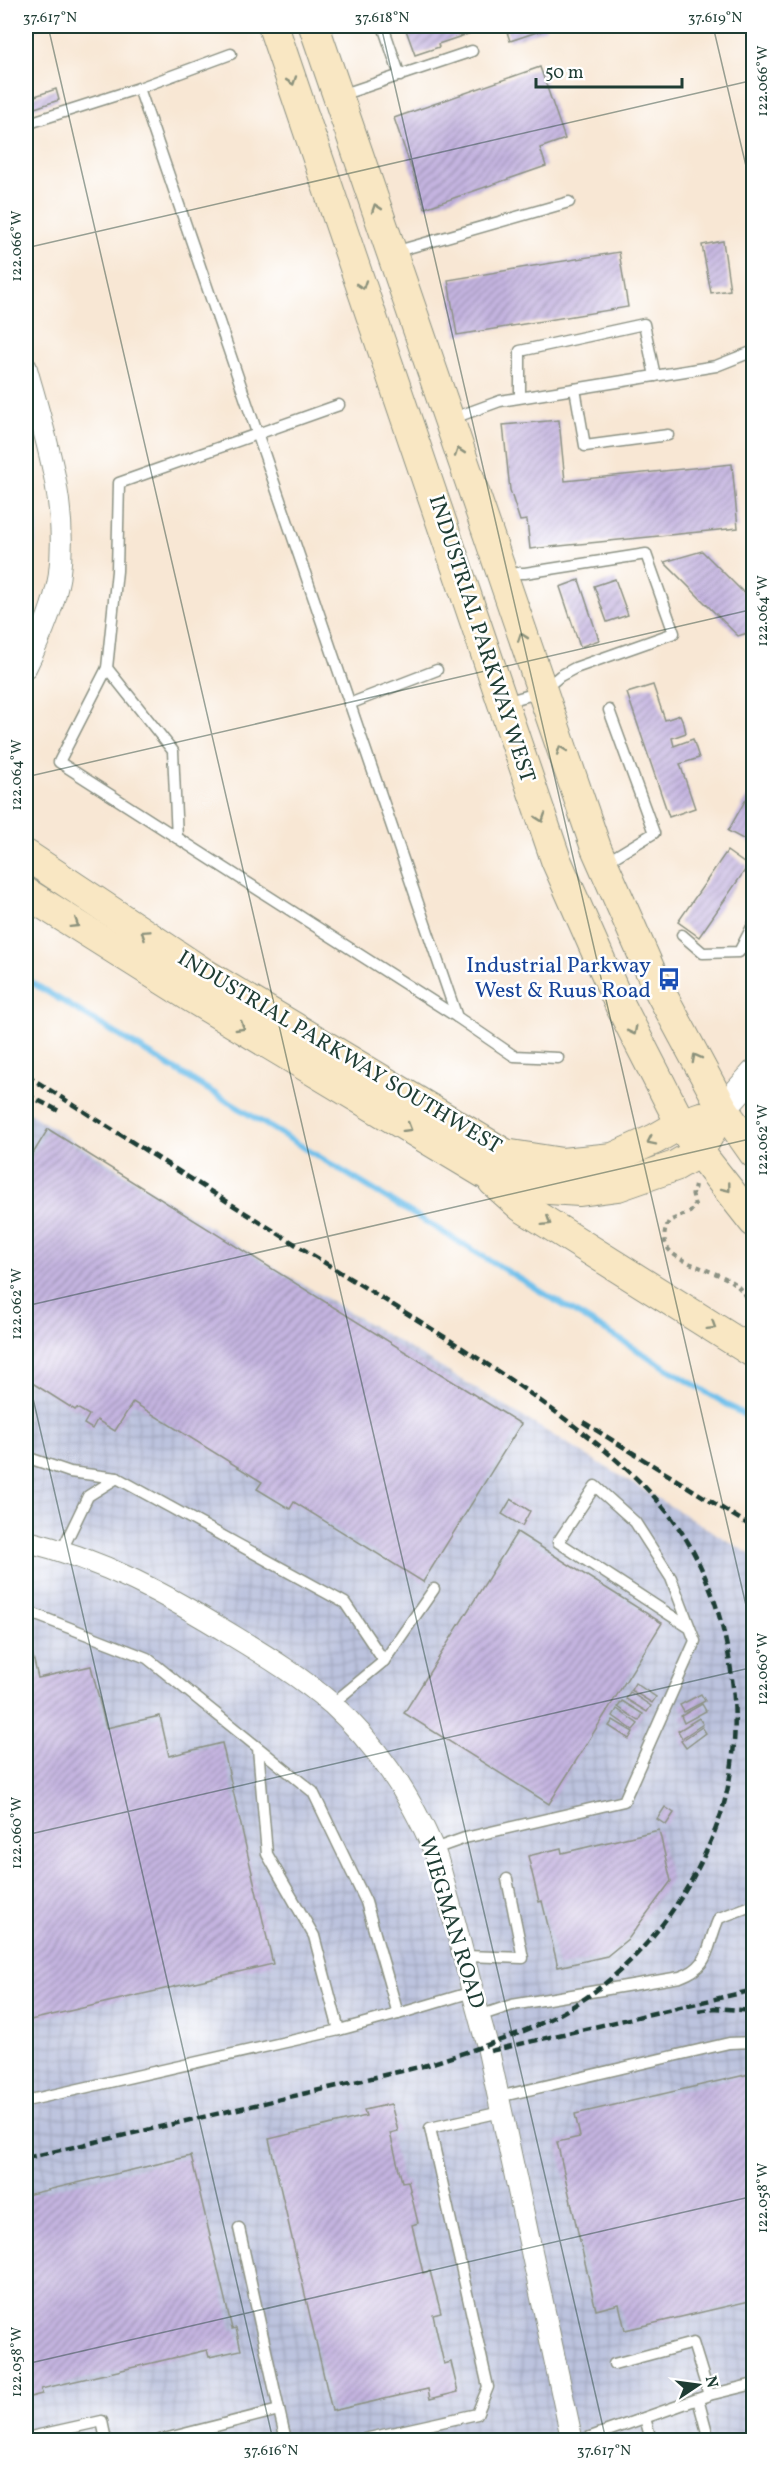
<svg xmlns="http://www.w3.org/2000/svg" width="779" height="2466" viewBox="0 0 779 2466" font-family="Vollkorn,serif">
<defs>
<pattern id="industrial-grid" width="8" height="8" patternUnits="userSpaceOnUse" patternTransform="scale(1.5)"><rect width="8" height="8" fill="#bcc3de"/><path d="M0 4h8M4 0v8" fill="none" stroke="#a1a8bf"/></pattern>
<pattern id="building-hatch" width="6" height="6" patternUnits="userSpaceOnUse" patternTransform="scale(1.5)"><rect width="6" height="6" fill="#c4b4e0"/><path d="M-1 1l2-2M0 6l6-6M5 7l2-2" fill="none" stroke="#9f94b6"/></pattern>
</defs>
<rect width="100%" height="100%" fill="#fff"/>
<filter id="ink" filterUnits="userSpaceOnUse"><feTurbulence type="fractalNoise" baseFrequency=".0167" numOctaves="2"/><feDisplacementMap in="SourceGraphic" scale="12" xChannelSelector="R" yChannelSelector="G"/><feConvolveMatrix kernelMatrix="1 2 1 2 8 2 1 2 1" color-interpolation-filters="sRGB"/></filter>
<filter id="wash" filterUnits="userSpaceOnUse"><feTurbulence type="fractalNoise" baseFrequency=".008" numOctaves="4" result="noise"/><feDisplacementMap in="SourceGraphic" scale="24" xChannelSelector="R" yChannelSelector="G"/><feGaussianBlur stdDeviation="1.35" result="paint"/><feColorMatrix in="noise" values="0 0 0 0 0 0 0 0 0 0 0 0 0 0 0 0 0 1.4 0 .05"/><feComposite in="paint" operator="in"/></filter>
<g filter="url(#wash)">
<rect width="100%" height="100%" fill="#f8e7d4"/>
<polygon fill="#d3d9f9" points="26,484 38,527 26,608"/>
<polygon fill="url(#industrial-grid)" points="26,1111 233,1242 753,1556 753,2440 26,2440"/>
<g fill="none" stroke-linecap="round" stroke-linejoin="round">
<polyline stroke="#70c0eb" stroke-width="6" points="26,979 754,1421"/>
</g>
<g id="blocks">
<g fill="url(#building-hatch)">
<polygon points="26,26 46,26 26,33"/>
<polygon points="408,26 485,26 486,28 438,44 439,47 415,55 406,30 409,29"/>
<polygon points="505,26 545,26 546,29 510,41"/>
<polygon points="540,67 565,139 540,148 546,166 425,208 394,118"/>
<polygon points="56,89 59,100 26,111 26,99"/>
<polygon points="723,241 730,290 711,293 702,245"/>
<polygon points="619,252 628,307 457,335 448,280"/>
<polygon points="559,420 565,481 732,464 738,528 530,549 527,520 520,521 510,490 503,425"/>
<polygon points="702,551 754,603 754,631 738,636 664,562"/>
<polygon points="615,579 628,615 607,622 594,586"/>
<polygon points="579,580 599,640 580,647 560,587"/>
<polygon points="653,685 665,720 680,715 684,724 686,733 672,738 674,746 693,739 699,758 680,764 695,808 669,817 627,693"/>
<polygon points="754,785 754,845 728,831"/>
<polygon points="727,851 748,866 699,937 678,922"/>
<polygon points="48,1129 521,1424 423,1582 294,1502 290,1509 257,1489 262,1482 133,1402 115,1431 97,1420 92,1429 84,1424 89,1415 77,1408 75,1410 26,1379 26,1165"/>
<polygon points="511,1499 530,1511 522,1526 502,1514"/>
<polygon points="517,1532 662,1623 549,1804 404,1713"/>
<polygon points="31,1648 38,1678 91,1666 106,1728 160,1716 169,1756 222,1743 273,1964 26,2021 26,1649"/>
<polygon points="635,1683 656,1697 652,1703 631,1690"/>
<polygon points="630,1692 651,1706 647,1712 626,1699"/>
<polygon points="701,1694 705,1701 684,1712 680,1705"/>
<polygon points="622,1701 643,1714 639,1721 618,1707"/>
<polygon points="702,1704 706,1711 684,1723 681,1716"/>
<polygon points="617,1709 638,1724 633,1730 613,1716"/>
<polygon points="699,1718 703,1724 682,1738 678,1731"/>
<polygon points="613,1720 633,1732 629,1739 609,1726"/>
<polygon points="702,1727 706,1733 686,1748 681,1741"/>
<polygon points="665,1807 674,1813 666,1825 657,1819"/>
<polygon points="659,1830 671,1881 629,1938 607,1956 558,1967 542,1901 539,1902 528,1856 561,1848 562,1853"/>
<polygon points="752,1853 754,1853 754,1871 750,1871"/>
<polygon points="754,2073 754,2300 625,2330 619,2304 596,2310 557,2142 580,2137 575,2114"/>
<polygon points="391,2104 398,2131 390,2133 402,2182 408,2181 418,2223 412,2225 423,2273 430,2271 441,2313 433,2315 444,2364 451,2362 458,2392 430,2399 428,2389 332,2411 269,2139 366,2116 364,2110"/>
<polygon points="191,2156 232,2329 236,2328 241,2350 209,2357 207,2350 41,2389 42,2394 26,2398 26,2195"/>
</g>
</g>
</g>
<g filter="url(#ink)">
<use href="#blocks" fill-opacity="0" stroke="#8c9284" stroke-width="1.5"/>
<g fill="none" stroke-linecap="round" stroke-linejoin="round">
<g stroke="#8c9284" stroke-width="13">
<g id="service">
<polyline points="383,26 400,76"/>
<polyline points="139,88 231,54"/>
<polyline points="341,95 472,51"/>
<polyline points="26,124 139,88 457,1017 514,1056 558,1058"/>
<polyline points="394,252 569,202"/>
<polyline points="575,389 585,446 668,435"/>
<polyline points="520,397 520,351 644,324 655,376"/>
<polyline points="339,405 119,483 117,571 107,668 59,762 457,1017"/>
<polyline points="451,419 500,401 716,366 754,351"/>
<polyline points="504,573 525,573 646,554 674,633 575,668 560,676 541,692 505,702"/>
<polyline points="107,668 173,751 177,838"/>
<polyline points="349,704 437,670"/>
<polyline points="603,864 654,833 609,710"/>
<polyline points="682,935 703,953 739,952 754,923"/>
<polyline points="26,1457 70,1472 117,1478"/>
<polyline points="62,1550 88,1496 117,1478 345,1603 384,1661"/>
<polyline points="26,1611 147,1658 313,1792 366,1902 398,2014 339,2030 314,1936 267,1854 258,1748"/>
<polyline points="332,1704 384,1661 434,1589"/>
<polyline points="434,1849 465,1838 624,1801 695,1641 671,1578 635,1522 595,1486 558,1542 690,1628"/>
<polyline points="465,1956 523,1958 507,1879"/>
<polyline points="398,2014 472,1992"/>
<path d="M479,2016L512,2005L680,1977C712,1966 706,1946 719,1918L754,1905"/>
<polyline points="498,2097 729,2043 754,2042"/>
<polyline points="26,2101 339,2030"/>
<polyline points="614,2364 693,2343 709,2395"/>
<polyline points="698,2399 709,2440"/>
<polyline points="279,2410 286,2440"/>
<polyline points="645,2418 651,2440"/>
<polyline points="26,2438 102,2421 106,2440"/>
<polyline points="160,2440 279,2410 239,2228"/>
<polyline points="360,2440 477,2414 488,2387 430,2128 501,2112"/>
<polyline points="582,2440 709,2395 754,2384"/>
</g>
</g>
<g stroke="#8c9284" stroke-width="23">
<g id="minor">
<path d="M26,367C45,435 69,505 59,577C54,608 40,639 26,667"/>
<path d="M26,1541C104,1560 167,1595 235,1637C268,1657 302,1678 332,1704C375,1743 410,1795 433,1848C439,1861 442,1877 446,1891C461,1942 472,1994 487,2044L572,2440"/>
</g>
</g>
<g stroke="#8c9284" stroke-width="29">
<polyline id="tertiary" points="723,1109 754,1074"/>
</g>
<g stroke="#8c9284" stroke-width="32">
<g id="secondary">
<polyline points="273,26 556,860 620,1005 681,1124 699,1152 754,1222"/>
<polyline points="314,26 596,848 657,986 723,1109 754,1153"/>
<polyline points="26,855 205,974 505,1154 562,1163 613,1158 655,1139 681,1124 701,1117"/>
<polyline points="26,893 191,997 484,1173 533,1188 580,1191 618,1186 675,1166 699,1152 723,1109"/>
<polyline points="493,1181 522,1207 754,1353"/>
</g>
</g>
<path stroke="#8c9284" stroke-width="4" stroke-dasharray="4.5 4.5" stroke-linecap="butt" d="M695,1185L694,1190L692,1192L695,1206L690,1212L669,1221C639,1279 766,1257 745,1321"/>
<use href="#service" stroke="#fff" stroke-width="10"/>
<use href="#minor" stroke="#fff" stroke-width="21"/>
<use href="#tertiary" stroke="#fff" stroke-width="27"/>
<use href="#secondary" stroke="#f9e7c3" stroke-width="30"/>
<g stroke="#1f3d34" stroke-width="4.5" stroke-dasharray="9 4.5" stroke-linecap="butt">
<path d="M26,1075C132,1142 239,1209 346,1276C419,1321 493,1365 561,1416C609,1452 658,1491 689,1544C712,1585 727,1633 732,1679C738,1724 734,1772 721,1814C693,1897 635,1973 558,2015C516,2037 469,2051 424,2066"/>
<polyline points="26,1094 61,1112"/>
<polyline points="583,1422 754,1528"/>
<polyline points="698,2011 715,2008 754,2011"/>
<polyline points="490,2051 754,1990"/>
<polyline points="26,2158 432,2064"/>
</g>
</g>
<defs><path id="oneway-chevron" d="M-2-3.5L2.5 0L-2 3.5" fill="none" stroke-width="1.6" stroke-linecap="round" stroke-linejoin="round" transform="scale(1.5)"/></defs>
<g stroke="#8c927c">
<use href="#oneway-chevron" transform="translate(292 81) rotate(71)"/>
<use href="#oneway-chevron" transform="translate(376 208) rotate(-109)"/>
<use href="#oneway-chevron" transform="translate(362 285) rotate(71)"/>
<use href="#oneway-chevron" transform="translate(459 452) rotate(-109)"/>
<use href="#oneway-chevron" transform="translate(522 637) rotate(-109)"/>
<use href="#oneway-chevron" transform="translate(561 750) rotate(-110)"/>
<use href="#oneway-chevron" transform="translate(541 818) rotate(71)"/>
<use href="#oneway-chevron" transform="translate(75 924) rotate(32)"/>
<use href="#oneway-chevron" transform="translate(145 934) rotate(-146)"/>
<use href="#oneway-chevron" transform="translate(241 1027) rotate(31)"/>
<use href="#oneway-chevron" transform="translate(633 1031) rotate(63)"/>
<use href="#oneway-chevron" transform="translate(696 1058) rotate(-118)"/>
<use href="#oneway-chevron" transform="translate(408 1128) rotate(31)"/>
<use href="#oneway-chevron" transform="translate(651 1141) rotate(154)"/>
<use href="#oneway-chevron" transform="translate(727 1188) rotate(52)"/>
<use href="#oneway-chevron" transform="translate(547 1222) rotate(32)"/>
<use href="#oneway-chevron" transform="translate(712 1326) rotate(32)"/>
</g>
</g>
<path fill="none" stroke="#1f3d34" stroke-width="1.5" stroke-opacity="0.45" d="M48,26L606,2440M381,26L754,1640M713,26L754,200M26,248L754,80M26,777L754,609M26,1306L754,1138M26,1368L273,2440M26,1835L754,1667M26,2364L754,2196"/>
<defs>
<g id="bus-bare" transform="scale(1.8)"><path d="M-5-6H5V4H4V6H2V4H-2V6H-4V4H-5ZM-3.5-4V0h7V-4ZM-3.5 1.2v1.5H-2V1.2ZM2 1.2v1.5H3.5V1.2Z" fill="#1a4fb4" stroke="#fff" stroke-width="2.5" paint-order="stroke"/></g>
</defs>
<g fill-rule="evenodd">
<use href="#bus-bare" x="669" y="979"/>
</g>
<g text-anchor="middle" dominant-baseline="central" stroke-width="5" stroke-linejoin="round" paint-order="stroke">
<g font-size="22" fill="#1f3d34" stroke="#fff">
<text transform="translate(481 639) rotate(72)">INDUSTRIAL PARKWAY WEST</text>
<text transform="translate(339 1053) rotate(31)">INDUSTRIAL PARKWAY SOUTHWEST</text>
<text transform="translate(451 1923) rotate(73)">WIEGMAN ROAD</text>
</g>
<g font-size="22" fill="#164399" stroke="#fff" text-anchor="end">
<text x="651" y="966">Industrial Parkway<tspan x="651" dy="25">West &amp; Ruus Road</tspan></text>
</g>
</g>
<rect width="779" height="2466" fill="none" stroke="#fff" stroke-width="66"/>
<g transform="translate(698 2385) rotate(77)" stroke="#ffffff" stroke-width="4.5" paint-order="stroke">
<path d="M0-4.5L10 22L0 15L-10 22Z" fill="#1f3d34"/>
<text y="-9" font-size="16" font-weight="bold" text-anchor="middle" fill="#1f3d34">N</text>
</g>
<path d="M536 78v9h146v-9" fill="none" stroke="#1f3d34" stroke-width="3"/>
<text x="545" y="78" font-size="18" fill="#1f3d34" stroke="#ffffff" stroke-width="4.5" paint-order="stroke">50 m</text>
<rect x="33" y="33" width="713" height="2400" fill="none" stroke="#1f3d34" stroke-width="2"/>
<g font-size="15" text-anchor="middle" fill="#1f3d34">
<text x="50" y="22">37.617°N</text>
<text x="382" y="22">37.618°N</text>
<text x="715" y="22">37.619°N</text>
<text transform="translate(762 81) rotate(-90)" y="5">122.066°W</text>
<text transform="translate(16 246) rotate(-90)" y="5">122.066°W</text>
<text transform="translate(762 611) rotate(-90)" y="5">122.064°W</text>
<text transform="translate(16 775) rotate(-90)" y="5">122.064°W</text>
<text transform="translate(762 1140) rotate(-90)" y="5">122.062°W</text>
<text transform="translate(16 1304) rotate(-90)" y="5">122.062°W</text>
<text transform="translate(762 1669) rotate(-90)" y="5">122.060°W</text>
<text transform="translate(16 1833) rotate(-90)" y="5">122.060°W</text>
<text transform="translate(762 2198) rotate(-90)" y="5">122.058°W</text>
<text transform="translate(16 2362) rotate(-90)" y="5">122.058°W</text>
<text x="271" y="2455">37.616°N</text>
<text x="604" y="2455">37.617°N</text>
</g>
</svg>
